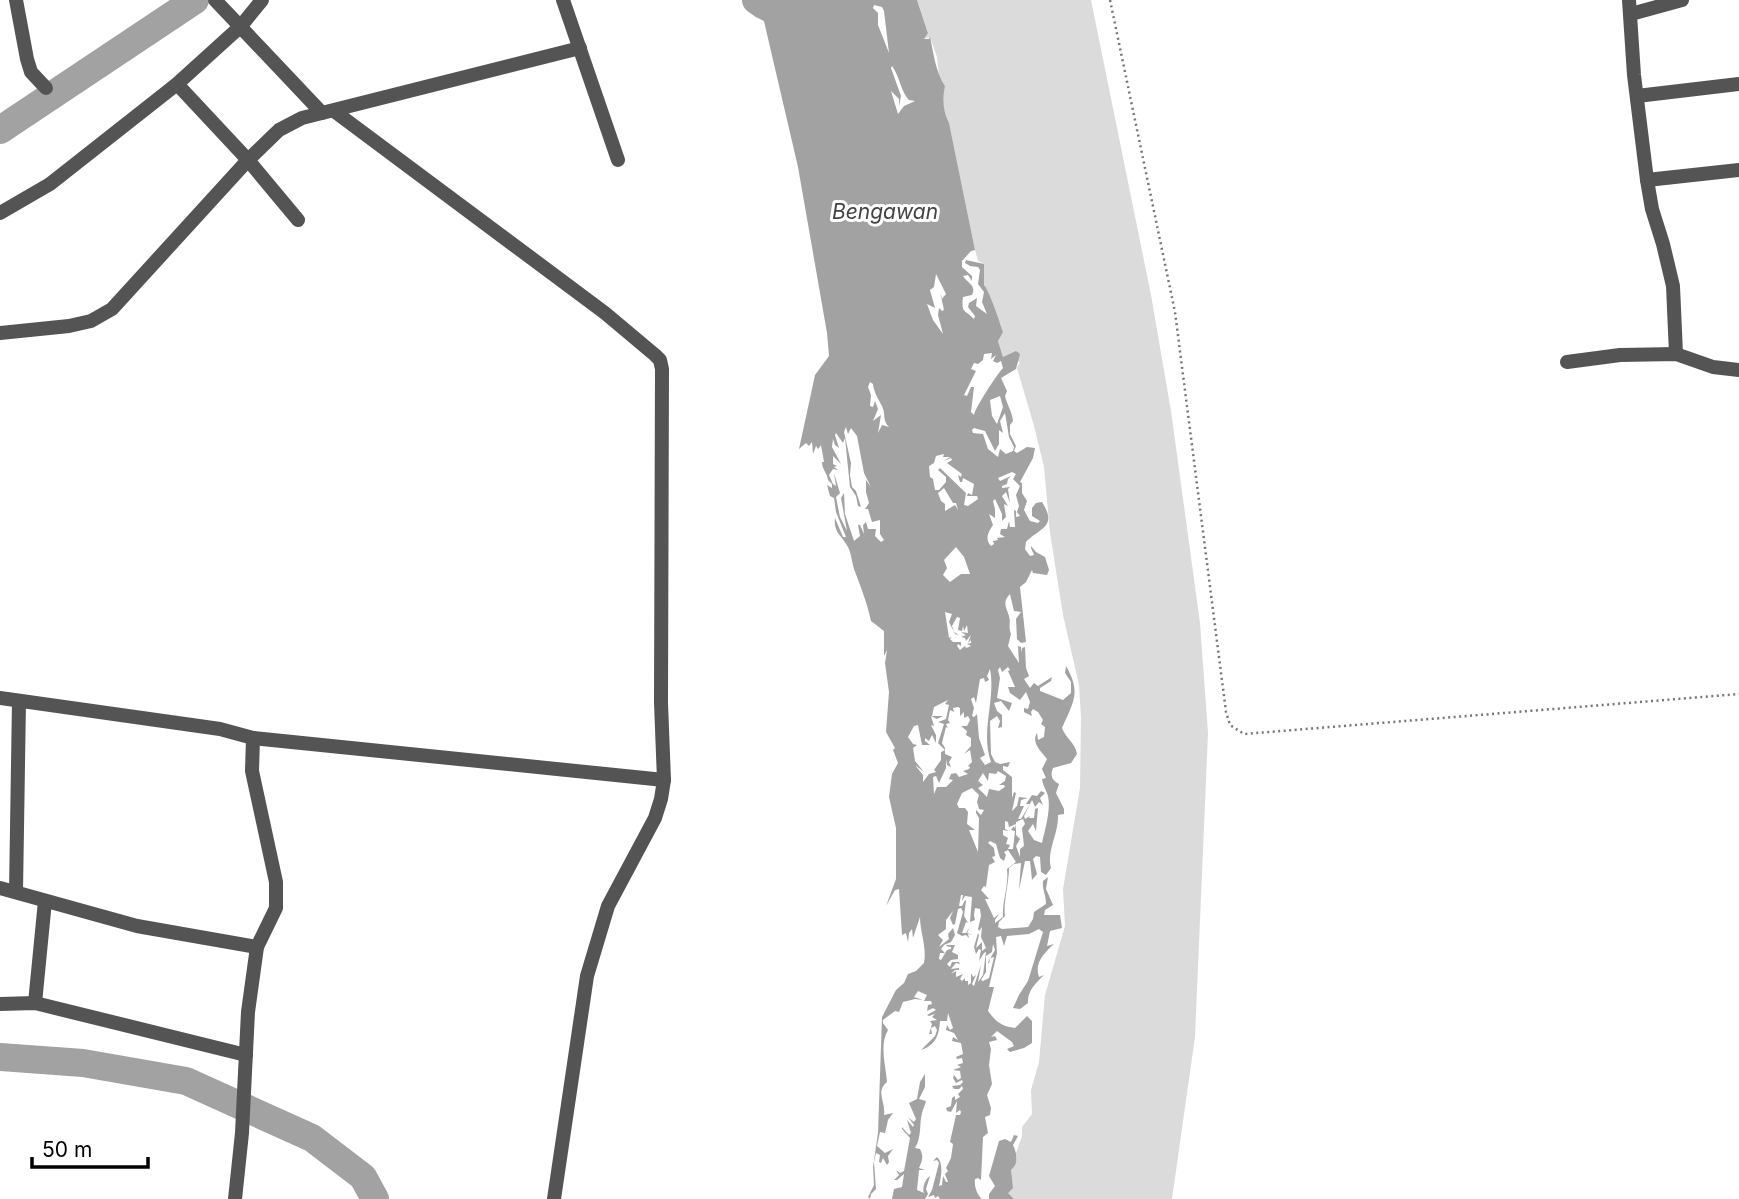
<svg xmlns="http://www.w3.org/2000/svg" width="1739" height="1199" viewBox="0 0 1739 1199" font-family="Inter,sans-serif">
<rect width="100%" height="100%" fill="#fff"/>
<path fill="#dbdbdb" d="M917,0H1091L1151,295L1171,411L1200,623L1208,733L1195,1037L1172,1199H1014L1007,1193L1011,1170L1017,1159L1016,1153L1022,1136V1127L1032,1114L1031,1090L1039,1062L1045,995L1065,926L1063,889L1080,788L1081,717L1079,685L1063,615L1050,533L1044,467L1034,426L1017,368L1020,362L1003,357L998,341L1001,326L982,279L984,264L978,261L975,250L949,124C944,112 940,98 945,86L939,76L937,57L930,37L924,39L928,32Z"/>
<g fill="#a2a2a2" fill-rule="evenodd">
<path d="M759,0H917L928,33L924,39H929L930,36C933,52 936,73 945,86C942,99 943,111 949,123L975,250L971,251L962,261V267L972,276V281L968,275L963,276C967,283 977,285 972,295L963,297C961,314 965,309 974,319L975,316L968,307L969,303L977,298L976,306L987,314L982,302L984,292L978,284L980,270L978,267L970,266L965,263L966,260L984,264V285C989,290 1000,323 1003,332L998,341L1003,357L1016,351L1020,354L1016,369L1001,378L1007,391L1005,396C1007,405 1012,411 1013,421L1010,425V434L1016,446L1014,451L1017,453L1027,447L1035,448L1033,458L1020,482L1022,483V493L1027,501L1024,510L1030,521L1038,523L1040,521L1032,516V508L1036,503L1042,502C1058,527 1040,528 1026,542L1025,549L1030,556L1034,555L1031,548V546L1036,552L1045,557L1049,570L1047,575L1033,573L1032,570L1026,582L1020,587L1026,642L1021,643L1017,639L1016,619L1021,612L1014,611L1010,594C1002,602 1006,607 1009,616C1011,623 1008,627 1011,634L1008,646L1019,663L1018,646L1021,647V653L1022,648L1025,647L1026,668L1029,676L1024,679L1030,688L1034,683L1038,686L1052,677L1051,681L1040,688V691L1063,700L1071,693V682L1065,673L1066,666C1081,692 1074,701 1062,728C1066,739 1075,742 1077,754L1071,763L1053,768C1050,776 1052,780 1059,784L1056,793L1064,809V814L1058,815C1059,833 1046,852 1051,868L1046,875L1041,872L1040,857L1036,856L1033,859L1037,874L1032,880L1030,861H1025L1019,890L1021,863L1014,864L1009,868C1009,883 1003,903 1005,916L999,922L998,927L1002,929L1028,927L1033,919L1034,912L1046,904C1046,895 1042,889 1043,881L1048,877L1046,889L1053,905L1045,910L1044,915H1060L1062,928L1050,931L1047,946L1054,944C1044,953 1034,963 1039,977L1044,975C1036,983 1027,991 1028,1003L1020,1009L1013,1008L1019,995L1028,981L1043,932L1039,929L1029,934L1007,936L1004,946L1001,936L996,937L997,953L989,987H994L988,1011C996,1022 1001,1026 1015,1028L1027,1016L1032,1021V1043L1024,1048L1010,1052L1007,1049L1014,1046L1012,1042L997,1031L991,1037L995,1036L997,1040L989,1042L991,1049L989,1065L992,1084L987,1095L991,1108L990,1115L985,1117L988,1133L983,1137L981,1180L978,1178L975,1179C974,1186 977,1195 982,1199H940L938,1196L935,1198L934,1195L928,1197L932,1190L939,1163L937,1160L933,1161L937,1157C944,1163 941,1178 939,1186L942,1185L943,1176L946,1182H948L945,1174L948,1171L946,1168L951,1158L953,1144L950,1142L956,1115H960L961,1112L960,1110L956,1113L957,1101L951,1112L947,1111L946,1108L951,1106L952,1098L955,1096V1100L960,1097L958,1094L963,1089L962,1086L959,1089H954L952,1086L960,1085L963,1082L962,1080L956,1083L953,1078L954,1075L958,1080L961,1078L960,1071L953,1070L961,1067L957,1065L963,1063L962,1058L957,1059L956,1057L963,1054L961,1043L952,1041L953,1037L958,1040L954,1033L946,1030L947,1025L950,1030L953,1028L948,1013L947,1021H940C939,1035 936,1045 921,1050L935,1036L937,1030L935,1026L931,1028L932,1034H929L932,1024L930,1021L937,1020L932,1017L935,1014L929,1016L927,1015L936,1010L933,1008L927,1011L928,1005L932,1004L931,1001H924L927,995L918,991L914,997L923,1000L915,999L903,1002L899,1012L895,1011L883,1020V1023L888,1030C879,1045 886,1066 887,1082C875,1092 886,1102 884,1115L893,1113L888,1120L885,1133L880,1132L877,1146L885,1153L893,1149L888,1156L889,1162L887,1165L883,1158L881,1163L879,1162L880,1155L876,1153L874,1162L876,1189L871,1194L870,1199L868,1197L874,1185L873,1167L878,1133L882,1017L896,990L904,983L908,974L916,971L924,963C927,947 920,932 920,917L913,938L912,929L909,933L908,942L906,933L902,935L899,889L895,890L886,906L896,879V828L889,797L892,774L898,763L893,750L895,748L886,732L889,692L885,663L887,650L884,656V631L871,621C867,602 860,585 854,569C852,562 851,553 848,547C842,536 833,532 835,518L843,537H846L836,512L834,498L830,496L827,485L832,488V484L828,480C827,472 822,470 822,462H824L821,445L818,449L816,446L813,454L812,442L809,446L806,443L799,449L815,375L829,356L827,333L798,167ZM874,5L882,7L884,11L889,53L878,25V13L873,8ZM892,66C900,77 901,92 909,100L915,101L904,106L898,114L891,91L899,99V106L901,96L891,68ZM936,274L946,294L942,299L940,292L944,310L942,311L939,308L938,315L943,334L933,320L927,304L935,308L930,290L934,287ZM992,353L991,359L996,355L993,361L997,363L1001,361L1003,368C997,374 975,408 974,415L971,412L974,387H971L967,396L964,395L976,371L971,369L974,363L978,364L983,360L984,354ZM870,382L873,384C874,393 878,398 882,406C886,414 882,420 889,427L882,425L878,433L881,415L873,421L878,409L875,401L873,407L870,406L871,395L868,387ZM1000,396L1003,407L997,424L992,416L990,400ZM1005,413L1009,437L1014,447L1013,451L1006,454L1000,449L998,457L988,449L983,434L973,433L972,430L974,428L985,431L995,451L999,444V430L1003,433L1000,421ZM846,427L848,434L851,428L857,436L864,473L871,487L866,480V492L869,503L865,509H868L872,522L880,520V534L884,540L881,542L875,536L876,529H868L866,522L863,525L864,534L860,525H858L860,536L854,541L845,514L844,493L841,498L847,531L840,517L836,497L840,493L834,473L836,486L833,484L829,475L833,469L838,470L834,467L837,466L833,464V456L841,464L832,447L833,439L835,445L839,448L835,435L836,433L843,443L845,438L850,487L856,496L858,506L861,507L856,491L852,487L850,475L851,463L844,432ZM944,454L943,457H950L944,461L951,458L952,460L947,463L962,474L961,477L958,475L960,482H962L963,478L974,484L972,495L968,493L967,496H977L978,499L968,506L964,505L966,493L940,468L938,470L946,477V482L939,490H935L933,479L930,477L929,466L934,463L936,456ZM1012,472L1016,474L1013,479L1020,486L1016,495L1019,506L1017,512L1020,516L1016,517V511L1014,510L1015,527H1010L1009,521L1007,529H1001L1000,534L1005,537L997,538L998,540L993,541L994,544L991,546C984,539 989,531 993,525L989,514L995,518V509L993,501L995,499L1002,514V521L1006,517L1004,504L1008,506L1002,496L1006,492L1010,503L1008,489L1010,487L1002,488V486L1007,484L1008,479L1011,476L1000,481L998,478ZM944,488L953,503H956L958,510L955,505L945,511V504L941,501L938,493ZM956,547L964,557L970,574H961L950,582L943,575L947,568L944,560ZM945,612L952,614L949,622L955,634L959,635L954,632L952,626L957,617L960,618L958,630L962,631L963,626L964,631L967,625L968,633L961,632L966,635L961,637L965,638L966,641L971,635L968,643L971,640V643L967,644L971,646L966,648L965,646L960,650L957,646L958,644L961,646V642H953L950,639L952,637L949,638ZM1000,667L1002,672L1008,667L1010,670L1008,671L1015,687H1008L1010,693L1020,700L1026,692L1030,702L1028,709L1024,708V712L1032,716L1031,712L1033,709L1038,712L1043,720L1041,724L1045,727L1044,737L1038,740L1037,733C1031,743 1041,751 1047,759L1042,769L1046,778L1042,779C1043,786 1046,789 1048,796C1051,810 1045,829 1042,843L1034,840L1028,831L1033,824L1036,831L1038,808L1035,809L1034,818H1029L1030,816L1025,819L1024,816L1032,800L1035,807L1039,802L1043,805L1040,798L1045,793L1041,791L1037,796L1032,795L1026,804H1030L1021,819H1018L1024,806H1020L1021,800L1028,798L1019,797L1017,806L1012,811L1016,793L1014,792L1012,798V777L1003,770V766L1008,767L1010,762L1000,764L995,762L991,754L990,721L997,716L1000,721L998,728L1002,727V715L997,711L994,703L1001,701L1009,711L1012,703L997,698L1000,678L998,670ZM990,669C996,700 980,731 991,762L985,765L980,758L985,755L979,738L977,714L974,717L972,716L974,708L971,699L974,697L976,703L980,679L984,678L985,682L989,680L987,676ZM948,700L945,704L949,705L946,719L938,722L944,724L938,743L945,750L941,752V760L934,770L936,772L929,774L923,782V775L915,765L924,772L915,761L913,748L917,745L913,744L908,737L914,726L918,725L922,745H930L925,741V738L929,741L932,735L936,743V735L931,725L934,726L931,716L937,719L943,716H932L934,707ZM958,707L960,708V716L964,712V718L968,716L970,720L967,726H953H961L967,731L966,735L971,738V746L964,754L970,750L972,762L968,766L970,767L969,769L963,771L968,774L959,777L956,773L951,774L949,779L953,780L946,787H937L934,794L933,777L936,776L939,783L946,768V759L947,765L951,767L949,762L952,757L945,754V748L942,743L946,727L948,728L946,724L950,723L948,720L950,710L954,712L953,708ZM998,771L1006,776L1005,781L999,785H1004L1005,787L999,791L989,789L987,797L978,788L983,785L978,781L983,773L988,781L989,773L996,774ZM972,788L979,795L977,802L979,809L984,810L981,815L976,810V813L979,818L978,852L969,830H975L967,824L968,812L965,808H959L957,804L962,793ZM1023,819L1025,824L1022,828L1024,846L1020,849V857L1016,846L1020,839L1016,835V822ZM1005,821L1008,822L1009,827L1016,824L1015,829L1014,826L1011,830L1015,831L1013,849H1008L1010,845L1006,844L1008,838L1003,835V830L1009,831L1005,829ZM990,841L996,844L1000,858L1004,861L1006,855L1004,852L1008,850L1016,862L1007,869C1009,886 1002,901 1003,917L995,923V920L999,914L994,918L985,899H989L981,890L984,886L986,887L989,865L995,862L992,857L995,856L994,848L988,843ZM961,895H963L962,901L965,896L972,897L970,922L975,920L974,915L975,908L980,909L981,916L978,929L979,931L982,927L981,937L986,948L982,951V942L976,948L979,935L978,933L974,947L976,954L979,949L981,950L979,961L984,953L986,952L983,975L978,982L981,965L974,986L972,984L976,975L973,977L971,973V983L968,985V981H965V978L962,981L960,979L963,974L956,977V971L951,974L955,970H959V968L951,969L956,963L960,964L959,962H952L950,967L947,964L951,960L958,959V955L952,952L955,945H947L946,946L951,947V949L947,950L941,960L939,959L940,953H945L941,949L944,945L951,942L955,935L953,928L948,934L949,939L939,947L943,940L938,935L946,929V920L953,911L950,918L953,925L955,924L958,909L961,908L963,912L957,933L962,936L966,935L969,938L968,934L973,935L967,933L970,927L966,933H962L966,922L968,923L964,916L966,901L965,900L962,906H959ZM993,944L995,950L988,962L989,964L990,958L994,957L989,978L983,981L981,980L986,972V956L992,952Z"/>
<path d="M925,1074V1087L919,1099L926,1101C925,1105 923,1109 922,1113C919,1125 922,1136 915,1148L920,1149C924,1157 922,1161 919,1168L925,1170H919L917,1190L924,1193C922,1188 925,1179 930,1176L926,1189L928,1194L925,1199H892L894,1189L902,1187L904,1174L897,1180H894L899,1175L896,1170L900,1173L904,1171L910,1138L902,1129V1127L909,1135L911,1133L907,1120L913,1127L914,1125L908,1117L914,1122L916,1119L909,1103L917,1099L920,1082Z"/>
<path d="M1014,1135L1018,1136L1013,1145C1017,1154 1019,1163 1011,1170L1013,1188L1008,1193L1014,1199H989V1194L995,1186L989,1176L999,1141L1005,1139L1011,1142Z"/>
</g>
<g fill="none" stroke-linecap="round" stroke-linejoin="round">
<g stroke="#a2a2a2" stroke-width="28">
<path d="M756,0C771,12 788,16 802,0"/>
<polyline points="0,130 195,0"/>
<polyline points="0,1057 83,1063 186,1081 312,1138 363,1177 375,1199"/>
</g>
<polyline stroke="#767676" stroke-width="2.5" stroke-dasharray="2 3.5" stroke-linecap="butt" points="1110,0 1175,312 1226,712 1230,725 1244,734 1739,694"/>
<g stroke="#545454" stroke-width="14">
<polyline points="16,0 27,59 31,72 46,88"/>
<polyline points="215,0 322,113"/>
<polyline points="563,0 618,160"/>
<polyline points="1629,0 1634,75 1647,180 1652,209 1663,244 1673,286 1676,354"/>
<polyline points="1631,14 1682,0"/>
<polyline points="177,84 248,160 298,220"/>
<polyline points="1637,96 1739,84"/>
<polyline points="334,111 605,313 655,355 660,360 662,369 661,703 664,780 661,799 655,818 608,906 587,976 554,1199"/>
<polyline points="1647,180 1739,170"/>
<polyline points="0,213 50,184 177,84 241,26 262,0"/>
<polyline points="0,333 69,326 91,321 112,309 248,160 279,130 302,118 580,48"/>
<polyline points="1567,362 1620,355 1676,354 1713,367 1739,370"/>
<polyline points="0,698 220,729 253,738 252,771 276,882 276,908 257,947 248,1012 242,1133 235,1199"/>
<polyline points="253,738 664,780"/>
<polyline points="0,888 137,926 257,947"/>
<polyline points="16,892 19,701"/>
<polyline points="35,1003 45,901"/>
<polyline points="0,1004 35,1003 246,1055"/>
</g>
</g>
<g text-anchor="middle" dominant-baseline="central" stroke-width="6" stroke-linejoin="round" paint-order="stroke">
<g font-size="21" font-style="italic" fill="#434343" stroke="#fff">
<text x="885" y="211">Bengawan</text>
</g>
</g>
<path d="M32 1157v10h116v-10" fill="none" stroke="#000000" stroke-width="3.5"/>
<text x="42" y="1157" font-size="21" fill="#000000" stroke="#ffffff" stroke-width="5" paint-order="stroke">50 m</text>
</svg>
